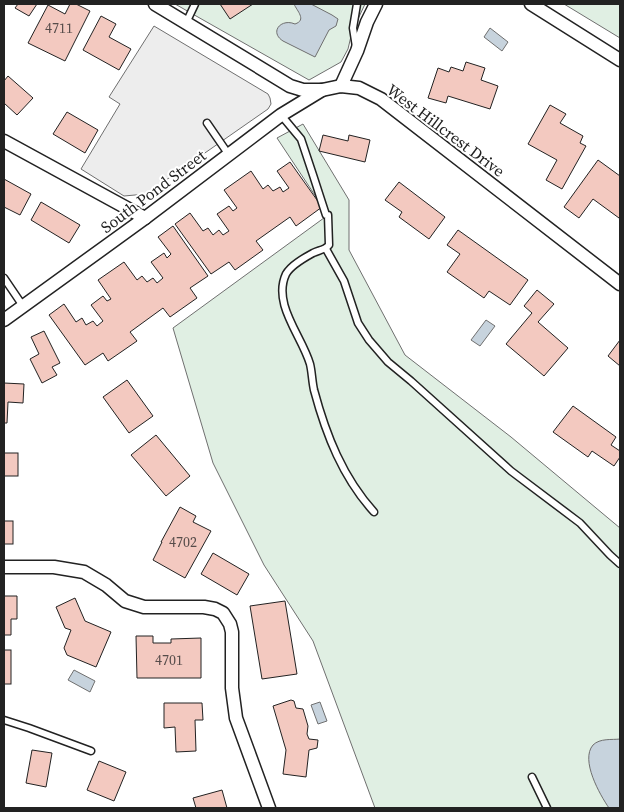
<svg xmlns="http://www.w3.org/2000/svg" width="624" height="812" viewBox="0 0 624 812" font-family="'Source Serif 4',serif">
<rect width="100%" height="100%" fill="#fff"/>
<g fill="#e0efe3" stroke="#6f6f6f">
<polygon points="175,4 365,4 352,32 348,49 341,62 309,80"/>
<polygon points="564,4 620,4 620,38"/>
<polygon points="303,124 349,200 349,250 405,355 511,437 620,528 620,808 375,808 313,641 264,565 213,463 173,328 328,215 277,138"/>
</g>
<polygon fill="#ededed" stroke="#6f6f6f" points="154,26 268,94 270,98 271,104 268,109 146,194 124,196 81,169 120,104 109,97"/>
<g fill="#c7d3dd" stroke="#6f6f6f">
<path d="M294,4H311L332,15L338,19L336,26L329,30L315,57L283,41C269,32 281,18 295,24C307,20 297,11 294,4Z"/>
<polygon points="490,28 508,42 502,51 484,37"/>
<polygon points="486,320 495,326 480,346 471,340"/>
<polygon points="74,670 95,681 90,692 68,680"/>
<polygon points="320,702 327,721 318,724 311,705"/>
<path d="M620,739V808H609C600,795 580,760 593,745C600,738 612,740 620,739Z"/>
</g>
<g fill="#f3c9c0" stroke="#222">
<polygon points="18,4 37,4 29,16 15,8"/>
<polygon points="70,4 76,4 90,11 65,61 28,43 48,5 65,14"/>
<polygon points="220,4 253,4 230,19"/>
<polygon points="101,16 116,24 109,37 131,49 119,70 83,50"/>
<polygon points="466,62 485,68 481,80 498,86 490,109 448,96 446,103 428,98 438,68 449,72 451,67 463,71"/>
<polygon points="8,76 33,98 17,115 4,103 4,81"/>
<polygon points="550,105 566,114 560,123 583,136 580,143 586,146 562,189 546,180 557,160 528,144"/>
<polygon points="67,112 98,130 85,153 53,134"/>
<polygon points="323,135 348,141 349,135 370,140 365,162 319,151"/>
<polygon points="598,160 620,176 620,216 619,218 593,199 579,218 564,207"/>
<polygon points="290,162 322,207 296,226 290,217 256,241 263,250 235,270 229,262 211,274 175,224 190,213 203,231 208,228 213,235 219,230 223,235 229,231 217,214 229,206 233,211 237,208 224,190 251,171 263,189 268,185 273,191 280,187 283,192 289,188 277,171"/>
<polygon points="4,179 31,194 20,215 4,207"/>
<polygon points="399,182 445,217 429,239 399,217 402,212 385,200"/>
<polygon points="41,202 80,225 69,243 31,220"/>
<polygon points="173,226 208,276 190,288 197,298 170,317 163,308 130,332 137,341 108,361 103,353 85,365 49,315 64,304 76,322 82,318 86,325 93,321 97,326 103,321 91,305 103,296 107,301 111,299 98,280 124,262 137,280 142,276 147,282 153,278 157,283 163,278 151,262 164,253 167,258 171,254 158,237"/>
<polygon points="458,230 528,280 510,305 489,291 484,298 447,272 460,254 447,245"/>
<polygon points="537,290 554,304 538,322 568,348 544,376 506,344 532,313 524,306"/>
<polygon points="44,331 60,363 52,367 57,375 42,383 30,359 39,354 31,337"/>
<polygon points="620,340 620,366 608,356"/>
<polygon points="127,380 153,416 129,433 103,397"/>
<polygon points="4,383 24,384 23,403 8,402 7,423 4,423"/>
<polygon points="573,406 616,437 611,445 620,451 620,457 614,466 592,451 588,457 553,432"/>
<polygon points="156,435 190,476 166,496 131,455"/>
<rect x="4" y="453" width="14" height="23"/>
<polygon points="180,507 196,516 193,522 211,531 185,578 153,560 162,542 161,542"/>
<rect x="4" y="521" width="9" height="23"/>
<polygon points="213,553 249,574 237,595 201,574"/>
<polygon points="4,596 17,596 17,619 11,619 11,635 4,635"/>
<polygon points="75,598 85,621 111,632 96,667 67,655 64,648 71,630 65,628 56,607"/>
<polygon points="285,601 297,674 262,679 250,606"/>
<polygon points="136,636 153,636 153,643 171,643 171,639 201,638 201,678 137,678"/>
<rect x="4" y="650" width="7" height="34"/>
<polygon points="291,700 294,701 296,708 303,709 308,726 307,734 309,739 318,740 317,748 309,750 306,777 283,774 286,750 273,706"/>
<polygon points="164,703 202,703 203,720 195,720 196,751 176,752 175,727 164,728"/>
<polygon points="32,750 52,753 46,787 26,783"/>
<polygon points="99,761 126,772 114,801 87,790"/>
<polygon points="222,790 227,808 196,808 193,798"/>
</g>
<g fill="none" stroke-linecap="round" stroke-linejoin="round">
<g stroke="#222" stroke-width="9">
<g id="lane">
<polyline points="186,23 195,4"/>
<polyline points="356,47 353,28 357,4"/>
<path d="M281,115L301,139L313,175L326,215H328L329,245C325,250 319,250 313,253C304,258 291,265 286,274C272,304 302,336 310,364C312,372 312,381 314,390C326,435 343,478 374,512"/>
<polyline points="207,123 229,155"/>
<polyline points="326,249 344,281 358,323 369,340 388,362 411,381 511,471 580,523 610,555 620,564"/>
<polyline points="4,278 23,306"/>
<polyline points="4,720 29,728 91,751"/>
<polyline points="532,777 547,808"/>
</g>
</g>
<g stroke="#222" stroke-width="15">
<g id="street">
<polyline points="155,4 290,86 303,90 322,90 341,86 359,88 381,99 620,284"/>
<polyline points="531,4 620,60"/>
<polyline points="341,86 357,51 367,22 376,4"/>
<polyline points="4,141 145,218"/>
<polyline points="4,320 145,218 281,115 322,90"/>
<polyline points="4,567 54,567 84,572 106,585 125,601 144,607 204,607 215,609 223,613 230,624 232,632 232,688 236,718 269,808"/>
</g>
</g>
<use href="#lane" stroke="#fff" stroke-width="6"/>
<use href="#street" stroke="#fff" stroke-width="12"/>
</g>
<g text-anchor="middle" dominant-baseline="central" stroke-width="4" stroke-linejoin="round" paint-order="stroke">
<g font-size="14" fill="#564c4a">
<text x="59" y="28">4711</text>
<text x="183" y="542">4702</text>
<text x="169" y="660">4701</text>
</g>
<g font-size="16" fill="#222" stroke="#fff">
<text transform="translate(446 130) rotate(37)">West Hillcrest Drive</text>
<text transform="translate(153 191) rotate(-37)">South Pond Street</text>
</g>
</g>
<rect width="624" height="812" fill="none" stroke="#222222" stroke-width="10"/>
</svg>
